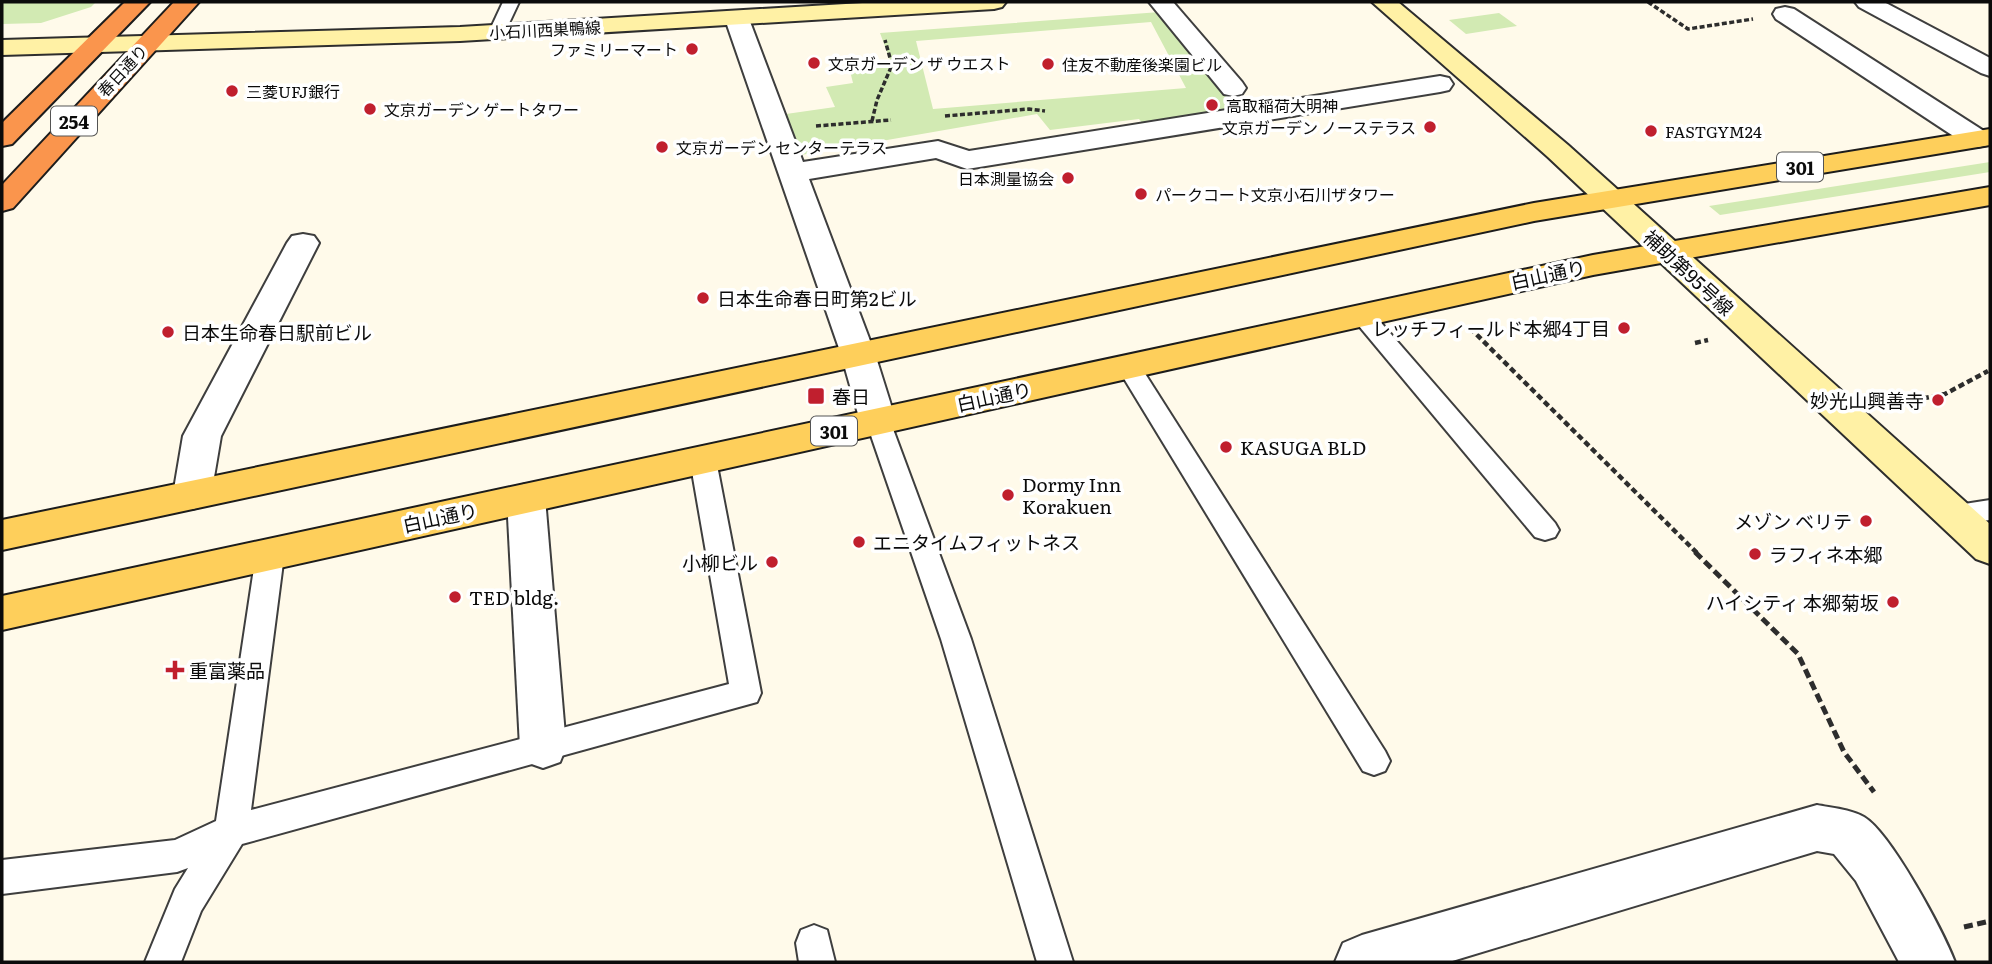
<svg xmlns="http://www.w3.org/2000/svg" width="1992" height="964" viewBox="0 0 1992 964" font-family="Literata,'Noto Sans JP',serif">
<rect width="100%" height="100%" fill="#fffaea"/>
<g fill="#d2eab3" fill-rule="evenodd">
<polygon points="2,2 96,2 91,7 41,23 2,24"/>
<path d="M1160,12L1245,115L1147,129L1139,119L1050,130L1037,114L801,155L786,114L835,107L826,87L853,83L848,63L890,60L880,33ZM1151,22L1186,88L933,109L916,41Z"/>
<polygon points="1499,13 1517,26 1466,34 1449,20"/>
<polygon points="1990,162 1990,172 1720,215 1709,206"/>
</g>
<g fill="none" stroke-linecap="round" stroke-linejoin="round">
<g stroke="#3e3e3e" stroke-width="4">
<g id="lane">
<polygon points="503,2 519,2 503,36 491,36 489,32"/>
<polygon points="1362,308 1370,310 1555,523 1559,530 1555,537 1545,540 1535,537 1354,320 1351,315 1354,310"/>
<polygon points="1129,359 1137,361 1385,751 1390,761 1385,771 1374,775 1363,771 1117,367 1121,361"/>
<polygon points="878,412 887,415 890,421 971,639 1073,962 1037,962 941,639 866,421 869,415"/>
<polygon points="703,451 712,453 716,460 761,693 757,702 242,844 201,911 181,962 145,962 175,889 188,868 177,872 2,894 2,860 175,840 216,821 256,555 260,547 270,544 280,547 284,555 251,810 729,684 690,460 694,453"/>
<polygon points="1990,500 1990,520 1955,524 1945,521 1942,514 1945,507"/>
<polygon points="814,925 827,930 835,962 799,962 796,943 801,930"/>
</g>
</g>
<g stroke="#3e3e3e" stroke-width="4">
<g id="street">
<polygon points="1149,2 1173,2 1242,82 1246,88 1242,94 1233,96 1224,94"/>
<polygon points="1855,2 1884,2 1990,58 1990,76 1981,73 1859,7"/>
<polygon points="1785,7 1794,9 1987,133 1990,140 1987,145 1977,147 1967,145 1776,19 1773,14 1776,9"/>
<polygon points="737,12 746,14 749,19 803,162 938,141 969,151 1440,76 1449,78 1453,84 1449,90 1440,92 967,169 936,158 809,179 875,354 896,421 891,430 878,434 865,430 860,421 841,354 725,19 728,14"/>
<polygon points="303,234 314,236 319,243 221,436 211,495 206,505 192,509 178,505 173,495 183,436 287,243 292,236"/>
<polygon points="526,484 540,488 545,498 566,747 560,762 543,768 526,762 520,747 507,498 512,488"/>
<path d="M1817,805C1832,808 1850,809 1864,817C1891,833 1943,931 1955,962H1899L1856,881L1834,854L1817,851L1449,962H1335L1343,943L1362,935Z"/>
</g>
</g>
<g stroke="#2d2d2d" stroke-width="4">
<g id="secondary">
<polygon points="879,2 1006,2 1002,7 994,9 460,41 2,55 2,40 460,27"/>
<polygon points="1372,2 1398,2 1568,145 1990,524 1990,564 1976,559 1548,157"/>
</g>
</g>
<g stroke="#1c1c1c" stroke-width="4">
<g id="primary">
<polygon points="1990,129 1990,145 1534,221 2,550 2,520 1534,203"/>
<polygon points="1990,187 1990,205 1593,275 2,630 2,596 1593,255"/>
</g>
</g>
<g stroke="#1c1c1c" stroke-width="4">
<g id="highway">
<polygon points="125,2 150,2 12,144 2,146 2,123"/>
<polygon points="174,2 199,2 13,208 2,211 2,185"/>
</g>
</g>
<g stroke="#2d2d2d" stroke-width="3.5" stroke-dasharray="5 2.5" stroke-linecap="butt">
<polyline points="1648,2 1688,29 1753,19"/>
<polyline points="945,116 1029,109 1045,111"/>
<polyline points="872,121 877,100 892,65 885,40"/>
<polyline points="816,126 891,120"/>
</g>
<g stroke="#2d2d2d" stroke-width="4.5" stroke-dasharray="6 3.5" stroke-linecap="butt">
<polyline points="1470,328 1697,553"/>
<polyline points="1695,343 1708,340"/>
<polyline points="1895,404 1945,394 1988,371"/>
</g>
<g stroke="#2d2d2d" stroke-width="5" stroke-dasharray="9 4.5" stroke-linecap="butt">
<polyline points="1695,552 1798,654 1844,752 1874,792"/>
<polyline points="1964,927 1990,921"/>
</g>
<use href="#lane" fill="#fff" fill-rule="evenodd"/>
<use href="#street" fill="#fff" fill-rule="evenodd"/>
<use href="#secondary" fill="#fff1a5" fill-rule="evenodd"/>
<use href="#primary" fill="#fecf5b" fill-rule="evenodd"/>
<use href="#highway" fill="#fa954d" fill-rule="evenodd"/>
</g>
<g fill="#c01f2e" stroke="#fff" stroke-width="2.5">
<circle cx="692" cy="49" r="7"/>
<circle cx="814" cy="63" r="7"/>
<circle cx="1048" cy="64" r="7"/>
<circle cx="232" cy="91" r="7"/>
<circle cx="1212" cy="105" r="7"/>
<circle cx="370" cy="109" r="7"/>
<circle cx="1430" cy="127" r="7"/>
<circle cx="1651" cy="131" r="7"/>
<circle cx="662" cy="147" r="7"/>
<circle cx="1068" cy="178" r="7"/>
<circle cx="1141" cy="194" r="7"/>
<circle cx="703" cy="298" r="7"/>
<circle cx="1624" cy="328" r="7"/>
<circle cx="168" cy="332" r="7"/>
<rect x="807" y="387" width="18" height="18" rx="3.5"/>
<circle cx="1938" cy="400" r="7"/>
<circle cx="1226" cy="447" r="7"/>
<circle cx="1008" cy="495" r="7"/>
<circle cx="1866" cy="521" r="7"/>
<circle cx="859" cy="542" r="7"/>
<circle cx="1755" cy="554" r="7"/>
<circle cx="772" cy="562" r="7"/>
<circle cx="455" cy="597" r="7"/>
<circle cx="1893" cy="602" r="7"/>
<path d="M171.5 659.5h7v7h7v7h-7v7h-7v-7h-7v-7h7z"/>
</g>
<g text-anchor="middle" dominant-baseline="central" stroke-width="7" stroke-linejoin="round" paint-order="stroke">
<g font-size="16" fill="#0b0b0b" stroke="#fff">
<text transform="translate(545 29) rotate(-3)">小石川西巣鴨線</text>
<text transform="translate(122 70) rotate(-47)">春日通り</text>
</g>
<g font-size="16" fill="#0b0b0b" stroke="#fff" text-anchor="start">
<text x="678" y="49" text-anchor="end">ファミリーマート</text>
<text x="828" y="63">文京ガーデン ザ ウエスト</text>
<text x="1062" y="64">住友不動産後楽園ビル</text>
<text x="246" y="91">三菱UFJ銀行</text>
<text x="1226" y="105">高取稲荷大明神</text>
<text x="384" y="109">文京ガーデン ゲートタワー</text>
<text x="1416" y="127" text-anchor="end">文京ガーデン ノーステラス</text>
<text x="1665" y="131">FASTGYM24</text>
<text x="676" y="147">文京ガーデン センターテラス</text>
<text x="1054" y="178" text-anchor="end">日本測量協会</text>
<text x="1155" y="194">パークコート文京小石川ザタワー</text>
</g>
<g fill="#fff" stroke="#545454" stroke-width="2">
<rect x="51" y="106.5" width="46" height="29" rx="5"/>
<rect x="1777" y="152.5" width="46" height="29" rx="5"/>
<rect x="811" y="416.5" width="46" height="29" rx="5"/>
</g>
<g font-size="18" font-weight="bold" fill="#0b0b0b">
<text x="74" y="121">254</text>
<text x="1800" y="167">301</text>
<text x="834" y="431">301</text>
</g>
<g font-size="19" fill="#0b0b0b" stroke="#fff">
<text transform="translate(1689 272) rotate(43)">補助第95号線</text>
<text transform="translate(1548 274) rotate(-12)">白山通り</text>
<text transform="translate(994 396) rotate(-12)">白山通り</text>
<text transform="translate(440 517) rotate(-12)">白山通り</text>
</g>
<g font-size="19" fill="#0b0b0b" stroke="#fff" text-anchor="start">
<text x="717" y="298">日本生命春日町第2ビル</text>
<text x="1610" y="328" text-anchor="end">レッチフィールド本郷4丁目</text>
<text x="182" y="332">日本生命春日駅前ビル</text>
<text x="832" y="396">春日</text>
<text x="1924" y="400" text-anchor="end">妙光山興善寺</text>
<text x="1240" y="447">KASUGA BLD</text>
<text x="1022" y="484">Dormy Inn<tspan x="1022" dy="22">Korakuen</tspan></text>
<text x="1852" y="521" text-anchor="end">メゾン ベリテ</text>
<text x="873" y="542">エニタイムフィットネス</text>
<text x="1769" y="554">ラフィネ本郷</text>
<text x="758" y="562" text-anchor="end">小柳ビル</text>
<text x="469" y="597">TED bldg.</text>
<text x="1879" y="602" text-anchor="end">ハイシティ 本郷菊坂</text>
<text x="189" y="670">重富薬品</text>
</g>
</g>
<rect width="1992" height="964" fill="none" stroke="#0b0b0b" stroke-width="7"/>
</svg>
